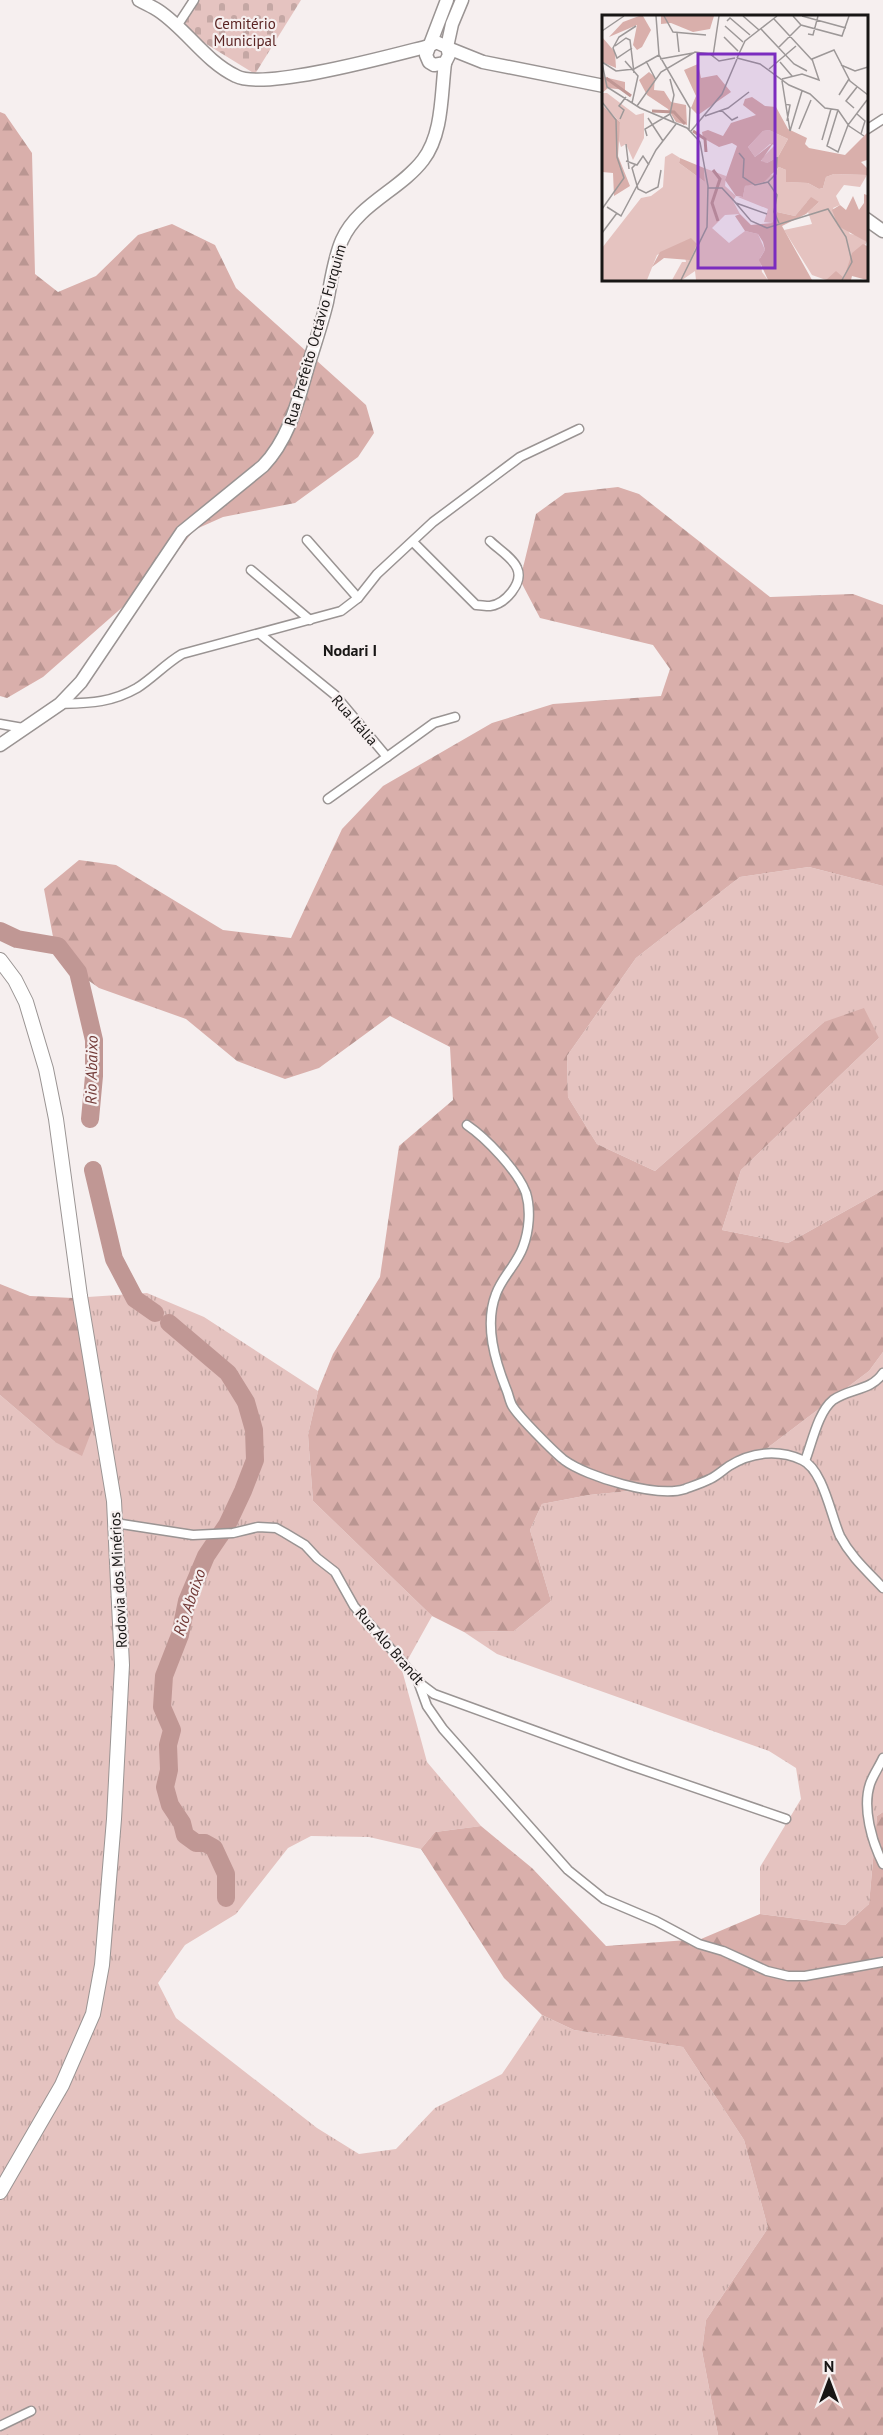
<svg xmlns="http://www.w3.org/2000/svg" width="883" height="2435" viewBox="0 0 883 2435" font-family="'PT Sans',sans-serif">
<defs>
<pattern id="grass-tufts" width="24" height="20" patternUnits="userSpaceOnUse" patternTransform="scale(1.5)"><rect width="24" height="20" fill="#e5c3c0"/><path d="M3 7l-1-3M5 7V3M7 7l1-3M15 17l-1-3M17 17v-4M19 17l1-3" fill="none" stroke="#c4a7a4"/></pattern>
<pattern id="forest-firs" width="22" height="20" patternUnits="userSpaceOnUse" patternTransform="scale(1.5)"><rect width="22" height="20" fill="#d9afab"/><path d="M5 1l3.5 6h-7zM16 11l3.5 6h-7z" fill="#ba9692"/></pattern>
<pattern id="cemetery-stones" width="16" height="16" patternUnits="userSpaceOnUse" patternTransform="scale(1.5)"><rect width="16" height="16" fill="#e5c3c0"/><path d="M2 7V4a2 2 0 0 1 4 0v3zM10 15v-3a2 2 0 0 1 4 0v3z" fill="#c4a7a4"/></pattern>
</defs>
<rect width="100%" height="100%" fill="#f6efef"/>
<g fill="url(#grass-tufts)">
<polygon points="809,867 883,886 883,1190 788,1243 722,1230 741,1170 879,1038 824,1022 655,1171 597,1144 568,1097 567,1056 636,958 740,877"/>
<polygon points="147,1293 204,1317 318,1391 308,1435 313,1501 432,1616 402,1670 427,1762 481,1826 435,1832 421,1849 369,1837 311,1836 288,1848 236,1914 185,1945 158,1983 176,2018 317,2128 359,2154 396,2149 435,2108 502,2074 542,2015 574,2030 683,2047 744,2140 768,2228 706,2320 702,2351 718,2435 0,2435 0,1395 55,1442 97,1417 73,1298"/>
<polygon points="883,1352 883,1812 877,1816 869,1904 845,1925 760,1914 760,1867 801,1799 796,1768 769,1751 497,1654 464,1632 514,1631 551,1601 530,1530 542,1504 589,1495 690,1485 750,1461 869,1371"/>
</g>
<g fill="url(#forest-firs)">
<polygon points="0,112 5,114 32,153 35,274 58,292 96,276 138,235 172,224 215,245 236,288 366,405 374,433 358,457 295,503 223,517 194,530 158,576 43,677 7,698 0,696"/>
<polygon points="618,487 639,494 770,597 853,594 883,605 883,886 809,867 740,877 636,958 567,1056 568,1097 597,1144 655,1171 824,1022 864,1008 879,1038 741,1170 722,1230 788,1243 883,1190 883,1352 869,1371 750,1461 690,1485 589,1495 542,1504 530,1530 551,1601 514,1631 464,1632 432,1616 313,1501 308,1435 318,1391 333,1354 380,1277 399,1146 453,1100 450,1047 390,1016 319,1068 285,1079 237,1061 186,1019 99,988 57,958 44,889 79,860 116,865 223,930 291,938 342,829 383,786 492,723 553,704 661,696 670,669 653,645 540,618 520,580 536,514 565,493"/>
<polygon points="0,1284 30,1296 73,1298 97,1417 82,1456 55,1442 0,1395"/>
<polygon points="883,1812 883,2435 718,2435 702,2351 706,2320 768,2228 744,2140 683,2047 574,2030 542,2015 504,1978 421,1849 435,1832 481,1826 532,1868 606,1946 701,1939 760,1914 845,1925 869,1904 877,1816"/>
</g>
<polygon fill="url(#cemetery-stones)" points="194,0 301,0 255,74 177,26"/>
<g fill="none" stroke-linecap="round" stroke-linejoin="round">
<g stroke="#c09794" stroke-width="18">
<polyline points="0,931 17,939 58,946 78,972 94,1040 94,1076 90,1119"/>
<polyline points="93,1170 114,1259 135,1299 155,1313"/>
<polyline points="169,1323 228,1373 246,1402 254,1430 255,1460 243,1491 227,1525 206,1556 187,1601 180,1635 164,1676 162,1707 172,1730 168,1745 169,1770 165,1787 170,1805 182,1823 185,1835 196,1843 205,1843 214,1848 226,1874 226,1898"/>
</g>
<g stroke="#9a9493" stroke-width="11">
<g id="street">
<polyline points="177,26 194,0"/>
<polyline points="866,130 883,119"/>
<polyline points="307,540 358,598"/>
<path d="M413,542L476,605C480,605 485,606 490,606C505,604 524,583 517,568C513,558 498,549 490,541"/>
<polyline points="251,570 310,620"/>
<polyline points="260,634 335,695 387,757 434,723 455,717"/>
<path d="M60,704C89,703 111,703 137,688C153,678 165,664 182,654L341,611L358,598L377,574L433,522L520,457L579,429"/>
<polyline points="0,724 23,728"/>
<polyline points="328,799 387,757"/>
<path d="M467,1125C486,1138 518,1171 526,1193C531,1210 529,1231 523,1247C517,1264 502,1277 496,1294C484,1325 495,1361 507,1391C509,1396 510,1403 513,1407C520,1418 554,1452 564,1460C587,1477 657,1498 685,1489C693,1486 702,1483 710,1479C717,1476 723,1470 729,1466C751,1452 778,1449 802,1460C823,1469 831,1516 840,1536C851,1557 867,1571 883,1588"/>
<path d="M805,1461C812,1443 818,1412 833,1400C850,1388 871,1391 883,1373"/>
<polyline points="115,1523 193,1535 233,1533 258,1527 276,1528 285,1533 305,1545 317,1558 335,1572 354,1606 422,1685 434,1694 629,1765 786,1819"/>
<polyline points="419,1684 427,1706 443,1729 568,1870 604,1899 656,1921 699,1944 723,1951 767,1971 788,1976 805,1976 883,1962"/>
<path d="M883,1758C879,1767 873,1775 870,1784C862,1808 872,1842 883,1864"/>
<polyline points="0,2426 31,2411"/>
</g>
</g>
<g stroke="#9a9493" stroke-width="15">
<g id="secondary">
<path d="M139,0C146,4 153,7 159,11C187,30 205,61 236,76C264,91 393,55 429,46"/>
<polyline points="431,45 436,42 447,47 449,55 445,63 434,65 429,62 426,55 447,0"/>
<polyline points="447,47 452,24 462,0"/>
<polyline points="448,48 483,62 604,86"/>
<polyline points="866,219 883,231"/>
<path d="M0,745L60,704L81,682L182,532L263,466C290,438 298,400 309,363C315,343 322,323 327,302C331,282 334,258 342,240C358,204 400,190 423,160C443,134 441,94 445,63"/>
</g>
</g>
<g stroke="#9a9493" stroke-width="16">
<polyline id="primary" points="0,960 15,980 26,1002 46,1069 56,1119 80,1296 114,1501 122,1665 114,1819 102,1965 93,2014 62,2085 0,2192"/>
</g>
<use href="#street" stroke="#fff" stroke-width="8"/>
<use href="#secondary" stroke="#fff" stroke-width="12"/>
<use href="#primary" stroke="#fff" stroke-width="14"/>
</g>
<g text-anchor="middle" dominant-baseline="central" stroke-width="4.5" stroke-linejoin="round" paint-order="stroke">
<g font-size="15" fill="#5b2524" stroke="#f6efef">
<text x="245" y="23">Cemitério<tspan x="245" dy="17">Municipal</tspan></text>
</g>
<g font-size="15" fill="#181615" stroke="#f6efef">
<text transform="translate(315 335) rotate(-74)">Rua Prefeito Octávio Furquim</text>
<text transform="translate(355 720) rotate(49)">Rua Itália</text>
<text transform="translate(118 1580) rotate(-93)">Rodovia dos Minérios</text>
<text transform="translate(390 1646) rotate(49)">Rua Alo Brandt</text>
</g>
<g font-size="16" font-weight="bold" fill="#181615" stroke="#f6efef">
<text x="350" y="650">Nodari I</text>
</g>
<g font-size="16" font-style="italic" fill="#713936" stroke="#f6efef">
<text transform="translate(91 1070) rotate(-89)">Rio Abaixo</text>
<text transform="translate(189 1602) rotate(-71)">Rio Abaixo</text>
</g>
</g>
<g transform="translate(602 15)">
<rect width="266" height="266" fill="#f6efef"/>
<path d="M0,78H5L34,100L42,98V123L31,145L24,129L19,132L16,123L18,107L1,90ZM167,115L186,124L176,142L165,148L159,147L161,142L173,130L168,129L153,142L146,132L161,116ZM70,138L78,143L77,148L103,167L102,153L124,161L123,171L134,181L131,186L138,199L123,200L110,213L127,228L143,216L156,219L163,235L158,243L160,257L166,265H94L93,256L80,265H70L80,247H84L80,228L55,240L45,265H0V233L39,183L49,181L61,172L63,142ZM177,152L184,155L185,167L206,168L217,174L221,173L224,162L232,159L265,160L258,172L242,170L234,181L238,190L231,193L248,219L256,220L265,227L243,263L224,265L210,260L182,215L210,209L206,197L217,187H205L193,201L175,197L170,208L162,207L166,194L136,182H141L143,171L172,159Z" fill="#e5c3c0"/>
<path d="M37,1H41L49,15L40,32L35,35L31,30L35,10L7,22L21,7ZM59,1H112L108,14L91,17L69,8L59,9ZM0,22L13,37L14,53L0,47ZM96,49L99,63L115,60L129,77L96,100L89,93L94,81L82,55ZM0,55L2,62L23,67V75L6,73L0,78ZM47,57L53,62L52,75L62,76L69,87L84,90L85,110L74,107L66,94L45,80L37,65ZM150,82L163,91L174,92L186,114L205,123L203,129L207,133L243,140L265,118V145L259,147L265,153V160L232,159L224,162L221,173L217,174L206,168L184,167V155L177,152L162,167L143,171L141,182L134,181L123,165L135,131L130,128L117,132L101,123L100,117L106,115L121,121L129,108L154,100L141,90L143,84ZM167,115L186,124L176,142L165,148L159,146L172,127L153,142L146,132L161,116ZM0,90L18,107L16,141L28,171L12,181L11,158L0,157ZM78,143L102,153L103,167L77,148ZM262,179L265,180V227L236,211L230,195L238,190L244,195L251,181L257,195L262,188ZM209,182L217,187L204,199L180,211L210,265H166L157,245L163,235L161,227L156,219L143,216L133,201L138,199L149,210L170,208L175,197L193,201ZM89,223L95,229L88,245L62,243L50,252L58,237ZM261,229L265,231V265L250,261L249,265H224L234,256L242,263L250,238Z" fill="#d9afab" fill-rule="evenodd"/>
<path fill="none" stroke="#c09794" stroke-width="3" d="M4,63L29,81M50,96L72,97L83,109M91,116L103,124L104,137M111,155L118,164L110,188L116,206"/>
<path fill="none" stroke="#9d9898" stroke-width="1.5" d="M54,1L57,40L88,93L87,115M62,1L71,17L104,20M141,1L157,15M191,1L199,10L240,21L247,1M200,1L244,13M172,4L210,45M125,6L128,3L148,20M123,11L141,27M159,14L192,49L205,56M0,16L22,1M75,18L77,37M206,19L211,20L216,1M122,22L136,36M13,31L24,23L28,25L32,58M30,33L15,43L11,33L17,22L34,11M176,33L199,10M111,41L117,1M135,43L158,49L187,70L208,79L223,93L236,95L247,111L262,121M135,43L143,26L175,1M58,44L91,38M23,46L36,61L30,88M44,46L54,65M0,47L14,56L32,54L57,40M178,47L190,61M0,48L5,72L38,93L85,113L98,127L106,171L105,212L79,265M239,50L253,56L266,52M167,54L194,31M68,64L72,80L68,99L72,107M180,64L200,59L217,65L210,44L232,35L248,66L266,80M180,66L188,116L200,76M237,80L247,64M0,87L14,105L15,142L22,163L0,194M183,89L188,90L185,106M35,91L59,57L93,37L108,39L117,46L133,43M252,93L244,86L255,72M119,95L130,105L136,102M236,95L225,131L236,137L246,110L265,85M255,99L263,106L259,119M103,101L126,93L147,77M46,103L61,126M18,104L22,95L17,91L24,82M197,114L209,85M89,116L120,79L135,44M45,121L43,114L68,99M220,125L229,94M24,129L27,154M137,138L142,144L141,162L153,170L166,167L175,180L172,197L177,208M24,146L35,150L41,141L47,150M33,150L30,153L36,174L44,178L56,172L59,155M166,167L174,159L175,142M106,173H120L134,188L165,199M132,186L149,206L165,213L226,194L244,222L250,247L240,265M5,192L19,201L54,135L74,109M0,218L15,198"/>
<path fill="#7b2cbf" fill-opacity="0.15" stroke="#7b2cbf" stroke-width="3" d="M96,39H173V253H96Z"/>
<rect width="266" height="266" fill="none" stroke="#181615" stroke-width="3"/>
</g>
<g transform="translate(829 2381)" stroke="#f6efef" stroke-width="4.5" paint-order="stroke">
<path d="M0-4.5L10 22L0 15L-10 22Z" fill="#181615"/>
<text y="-9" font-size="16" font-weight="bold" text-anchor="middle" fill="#181615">N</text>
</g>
</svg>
